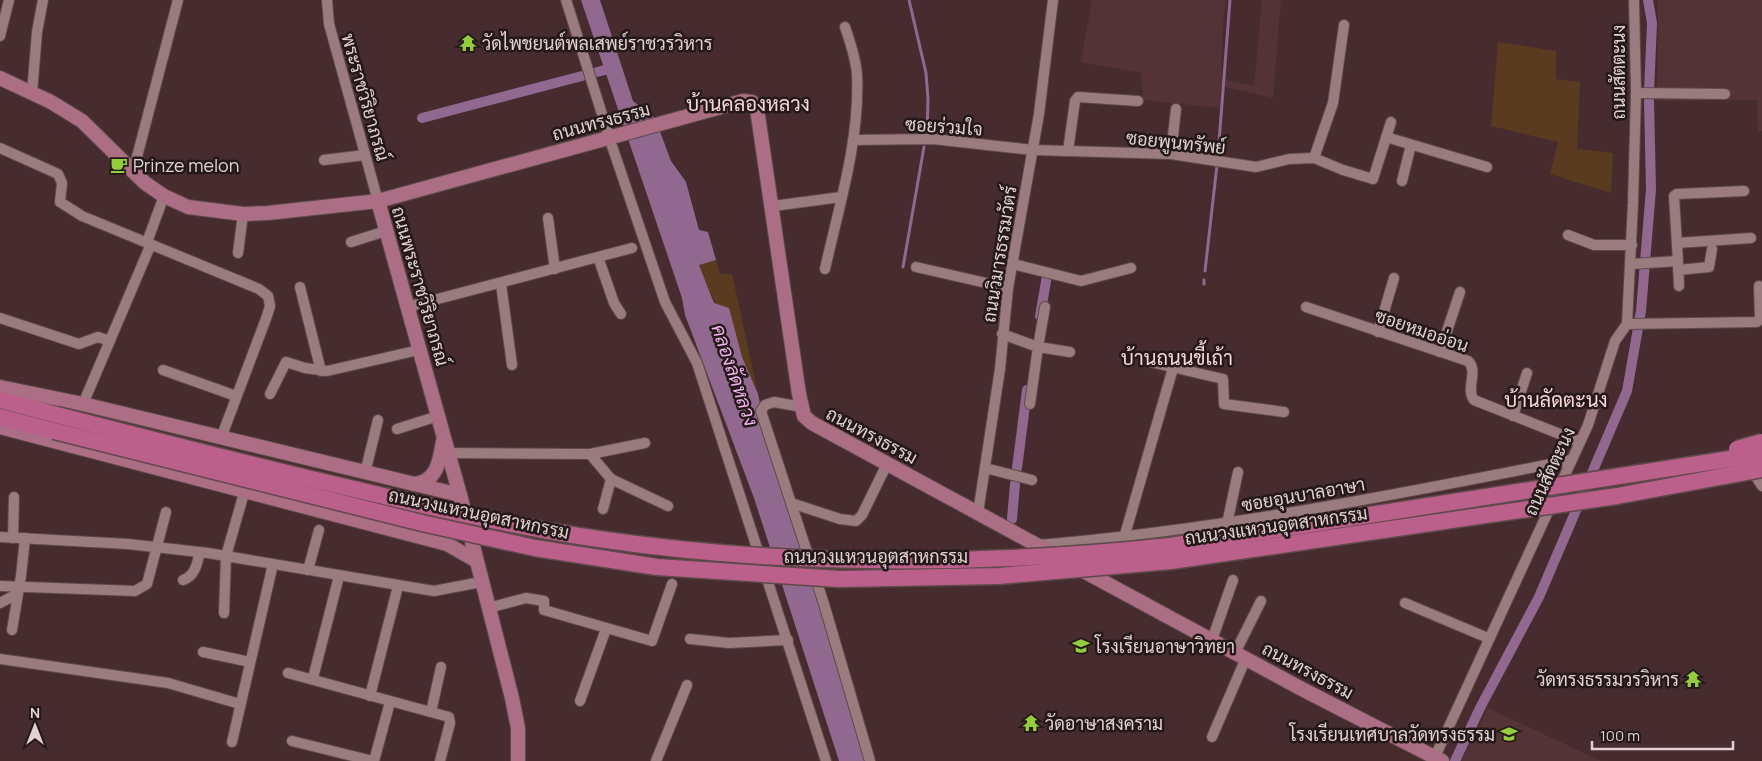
<svg xmlns="http://www.w3.org/2000/svg" width="1762" height="761" viewBox="0 0 1762 761" font-family="Manrope,Sarabun,sans-serif">
<rect width="100%" height="100%" fill="#462c2e"/>
<g fill="#543336">
<polygon points="1092,0 1226,0 1223,25 1221,79 1254,86 1262,0 1281,0 1273,98 1221,86 1220,108 1143,100 1141,73 1081,62"/>
<polygon points="1658,0 1762,0 1762,131 1758,131 1757,100 1657,101"/>
<polygon points="1488,708 1601,761 1461,761"/>
</g>
<g fill="#5a3b20">
<polygon points="1498,42 1556,51 1556,79 1580,82 1577,149 1613,153 1611,193 1550,174 1558,142 1491,126"/>
<path d="M716,260L720,274H732L758,394C739,350 716,309 699,265Z"/>
</g>
<polygon fill="#916990" points="581,0 600,0 633,101 655,118 671,161 686,182 699,230 708,232 716,260 699,265 714,303 729,308 742,357 758,394 770,450 871,761 839,761 754,498 685,315 682,298"/>
<g fill="none" stroke-linecap="round" stroke-linejoin="round">
<g stroke="#916990" stroke-width="3">
<polyline points="909,0 926,73 928,99 927,135"/>
<polyline points="1218,155 1230,0"/>
<polyline points="903,267 924,147"/>
<polyline points="1205,271 1217,165"/>
<polyline points="1204,284 1204,280"/>
</g>
<g stroke="#916990" stroke-width="10">
<polyline points="1648,0 1652,23 1649,91"/>
<polyline points="597,72 613,68"/>
<polyline points="422,118 582,76"/>
<polyline points="1040,316 1047,276"/>
<polyline points="1017,468 1027,390"/>
<polyline points="1012,519 1015,484"/>
<polyline points="1455,761 1481,706 1539,597 1627,391 1641,311 1651,189 1649,101"/>
</g>
<g stroke="#5e494b" stroke-width="12">
<g id="street">
<polyline points="327,0 329,24 378,201"/>
<polyline points="566,0 608,133"/>
<polyline points="0,36 9,0"/>
<polyline points="32,93 37,32 43,0"/>
<polyline points="1636,93 1725,94"/>
<polyline points="1386,137 1487,167"/>
<polyline points="853,140 933,139 1033,150 1171,154 1256,167 1289,159 1314,158 1343,170 1373,179 1391,122"/>
<polyline points="612,146 665,302 697,363 826,761"/>
<polyline points="0,148 58,174 62,183 60,202 82,216 259,289 268,296 270,306 267,316 221,438"/>
<polyline points="1068,151 1075,101 1078,97 1138,101"/>
<polyline points="1171,154 1176,109"/>
<polyline points="1314,158 1333,103 1344,25"/>
<polyline points="324,160 365,155"/>
<polyline points="133,172 178,0"/>
<polyline points="1402,181 1411,145"/>
<polyline points="773,206 841,197"/>
<polyline points="548,218 555,269"/>
<polyline points="1568,235 1594,245 1632,245"/>
<polyline points="147,242 164,196"/>
<polyline points="351,242 386,231"/>
<polyline points="1677,243 1751,238"/>
<polyline points="238,253 243,214"/>
<polyline points="598,257 614,303 621,314"/>
<polyline points="1013,264 1081,281 1131,268"/>
<polyline points="1632,264 1678,261 1674,196 1677,194 1744,191"/>
<polyline points="1678,265 1679,286"/>
<polyline points="916,267 1008,288"/>
<path d="M825,269C839,206 860,140 857,75C856,58 850,42 845,27"/>
<polyline points="1678,270 1709,267 1712,249"/>
<polyline points="501,284 512,365"/>
<polyline points="300,287 321,371"/>
<polyline points="407,307 632,248"/>
<polyline points="1045,307 1038,347 1070,352"/>
<path d="M1306,307L1468,361C1479,371 1465,389 1474,400L1580,442"/>
<polyline points="0,318 79,344 98,337 110,341"/>
<polyline points="1627,324 1757,322 1760,319 1759,286"/>
<polyline points="1378,332 1394,278"/>
<polyline points="1002,334 1038,347 1030,404"/>
<polyline points="1440,352 1460,292"/>
<polyline points="1146,361 1223,379 1224,404 1284,412"/>
<polyline points="163,370 236,396"/>
<polyline points="270,394 286,362 305,368 327,371 419,350"/>
<polyline points="83,404 151,244"/>
<polyline points="802,407 774,402 765,405 761,411 824,604 870,761"/>
<polyline points="1513,416 1527,373"/>
<polyline points="397,429 438,416"/>
<polyline points="448,453 590,454 645,443"/>
<polyline points="590,454 611,479 603,509"/>
<polyline points="1753,467 1754,474 1762,486"/>
<polyline points="985,468 1032,480"/>
<polyline points="365,473 378,420"/>
<polyline points="611,479 668,506"/>
<polyline points="791,503 840,519 856,521 862,515 887,464"/>
<polyline points="978,513 1000,369 1008,288 1039,114 1053,0"/>
<polyline points="1227,524 1238,472"/>
<polyline points="0,537 128,544 208,553 434,591 481,582"/>
<polyline points="13,538 14,497"/>
<polyline points="1124,538 1173,368"/>
<path d="M1038,545C1218,530 1394,495 1571,460"/>
<polyline points="308,570 319,530"/>
<path d="M183,580C195,576 197,564 200,552"/>
<polyline points="0,586 135,591 147,584 166,512"/>
<polyline points="0,603 17,594"/>
<polyline points="1405,603 1488,638"/>
<polyline points="488,608 526,598 544,601 544,610 652,641 672,584"/>
<polyline points="224,613 226,556 244,493"/>
<polyline points="12,630 21,576 25,538"/>
<polyline points="690,639 729,643 788,640"/>
<polyline points="1212,640 1233,580"/>
<polyline points="203,652 250,662"/>
<polyline points="1235,653 1261,601"/>
<polyline points="0,659 168,683 240,704"/>
<polyline points="288,673 449,717 450,723 440,761"/>
<polyline points="313,678 339,576"/>
<polyline points="370,696 398,586"/>
<polyline points="580,701 606,629"/>
<polyline points="431,712 441,667"/>
<polyline points="1212,737 1246,658"/>
<polyline points="292,741 373,761"/>
<polyline points="232,742 273,564"/>
<polyline points="374,761 390,702"/>
<polyline points="656,761 687,685"/>
<polyline points="1433,761 1588,425 1615,341 1627,324 1633,203 1636,93 1634,0"/>
</g>
</g>
<g stroke="#5e494b" stroke-width="16">
<g id="secondary">
<polyline points="0,78 51,102 82,121 145,183 164,196 188,207 243,214 268,213 378,201 743,101 752,102 757,109 799,394 804,416 812,423 1057,556"/>
<polyline points="378,201 460,495 512,698 518,728 518,761"/>
<polyline points="0,387 83,404 460,495"/>
<polyline points="0,427 447,544 475,560"/>
<path d="M414,484C437,482 440,460 443,441"/>
<polyline points="1078,568 1300,688 1442,761"/>
</g>
</g>
<g stroke="#5e494b" stroke-width="19">
<g id="primary">
<polyline points="0,400 57,415"/>
<polyline points="0,417 54,431"/>
</g>
</g>
<use href="#street" stroke="#9b7c7e" stroke-width="10"/>
<use href="#secondary" stroke="#ab6e84" stroke-width="14"/>
<use href="#primary" stroke="#bb608a" stroke-width="16"/>
<g stroke="#5e494b" stroke-width="19" stroke-linecap="butt">
<g id="primary-bridge">
<path d="M57,415C161,442 266,469 371,493C446,511 522,528 599,539C789,567 979,566 1170,546L1762,454"/>
<polyline points="54,431 422,523 535,548 657,567 839,579 999,576 1171,561 1617,496 1762,469"/>
<polyline points="1737,449 1762,442"/>
</g>
</g>
<use href="#primary-bridge" stroke="#bb608a" stroke-width="16"/>
</g>
<defs>
<g id="temple-bare" transform="scale(1.35)"><path d="M0-6L5-2H3V0L6.5 2.5H4V6H1.5V3h-3V6H-4V2.5H-6.5L-3 0V-2H-5Z" fill="#93cd3e" stroke="#241819" stroke-width="2.5" paint-order="stroke"/></g>
<g id="cafe-bare" transform="scale(1.35)"><path d="M-5.5-4.5H6V0H3Q3 3.5 0 3.5H-2.5Q-5.5 3.5-5.5 0ZM3-3.2v2h1.7v-2ZM-6 4.5H4V6H-6Z" fill="#93cd3e" stroke="#241819" stroke-width="2.5" paint-order="stroke"/></g>
<g id="school-bare" transform="scale(1.35)"><path d="M0-5L7-2L0 1L-7-2ZM-4 1L0 2.5L4 1V4Q0 6-4 4Z" fill="#93cd3e" stroke="#241819" stroke-width="2.5" paint-order="stroke"/></g>
</defs>
<g fill-rule="evenodd">
<use href="#temple-bare" x="468" y="43"/>
<use href="#cafe-bare" x="119" y="165"/>
<use href="#school-bare" x="1081" y="646"/>
<use href="#temple-bare" x="1693" y="679"/>
<use href="#temple-bare" x="1031" y="723"/>
<use href="#school-bare" x="1509" y="734"/>
</g>
<g text-anchor="middle" dominant-baseline="central" stroke-width="5" stroke-linejoin="round" paint-order="stroke">
<g font-size="18" fill="#e2d1d2" stroke="#241819" text-anchor="start">
<text x="482" y="43">วัดไพชยนต์พลเสพย์ราชวรวิหาร</text>
<text x="133" y="165">Prinze melon</text>
<text x="1095" y="646">โรงเรียนอาษาวิทยา</text>
<text x="1679" y="679" text-anchor="end">วัดทรงธรรมวรวิหาร</text>
<text x="1045" y="723">วัดอาษาสงคราม</text>
<text x="1495" y="734" text-anchor="end">โรงเรียนเทศบาลวัดทรงธรรม</text>
</g>
<g font-size="18" fill="#e2d1d2" stroke="#241819">
<text transform="translate(1618 72) rotate(-90)">ถนนสัตตะนง</text>
<text transform="translate(366 97) rotate(74)">พระราชวิริยาภรณ์</text>
<text transform="translate(601 121) rotate(-15)">ถนนทรงธรรม</text>
<text transform="translate(944 126) rotate(4)">ซอยร่วมใจ</text>
<text transform="translate(1176 142) rotate(6)">ซอยพูนทรัพย์</text>
<text transform="translate(999 254) rotate(-81)">ถนนวิมารธรรมวัตร์</text>
<text transform="translate(421 286) rotate(74)">ถนนพระราชวิริยาภรณ์</text>
<text transform="translate(1422 330) rotate(19)">ซอยหมออ่อน</text>
<text transform="translate(872 435) rotate(28)">ถนนทรงธรรม</text>
<text transform="translate(1549 471) rotate(-65)">ถนนสัตตะนง</text>
<text transform="translate(1303 494) rotate(-10)">ซอยอุนบาลอาษา</text>
<text transform="translate(479 513) rotate(12)">ถนนวงแหวนอุตสาหกรรม</text>
<text transform="translate(1276 525) rotate(-8)">ถนนวงแหวนอุตสาหกรรม</text>
<text x="876" y="556">ถนนวงแหวนอุตสาหกรรม</text>
<text transform="translate(1308 670) rotate(28)">ถนนทรงธรรม</text>
</g>
<g font-size="19" font-style="italic" fill="#f1b2ee" stroke="#241819">
<text transform="translate(735 375) rotate(71)">คลองลัดหลวง</text>
</g>
<g font-size="20" fill="#f8d5d7" stroke="#241819">
<text x="748" y="103">บ้านคลองหลวง</text>
<text x="1177" y="357">บ้านถนนขี้เถ้า</text>
<text x="1556" y="399">บ้านลัดตะนง</text>
</g>
</g>
<g transform="translate(35 726)" stroke="#241819" stroke-width="4" paint-order="stroke">
<path d="M0-4L9 19L0 12L-9 19Z" fill="#e2d1d2"/>
<text y="-8" font-size="14" font-weight="bold" text-anchor="middle" fill="#e2d1d2">N</text>
</g>
<path d="M1592 741v8h141v-8" fill="none" stroke="#e2d1d2" stroke-width="2.5"/>
<text x="1600" y="741" font-size="15" fill="#e2d1d2" stroke="#241819" stroke-width="4" paint-order="stroke">100 m</text>
</svg>
